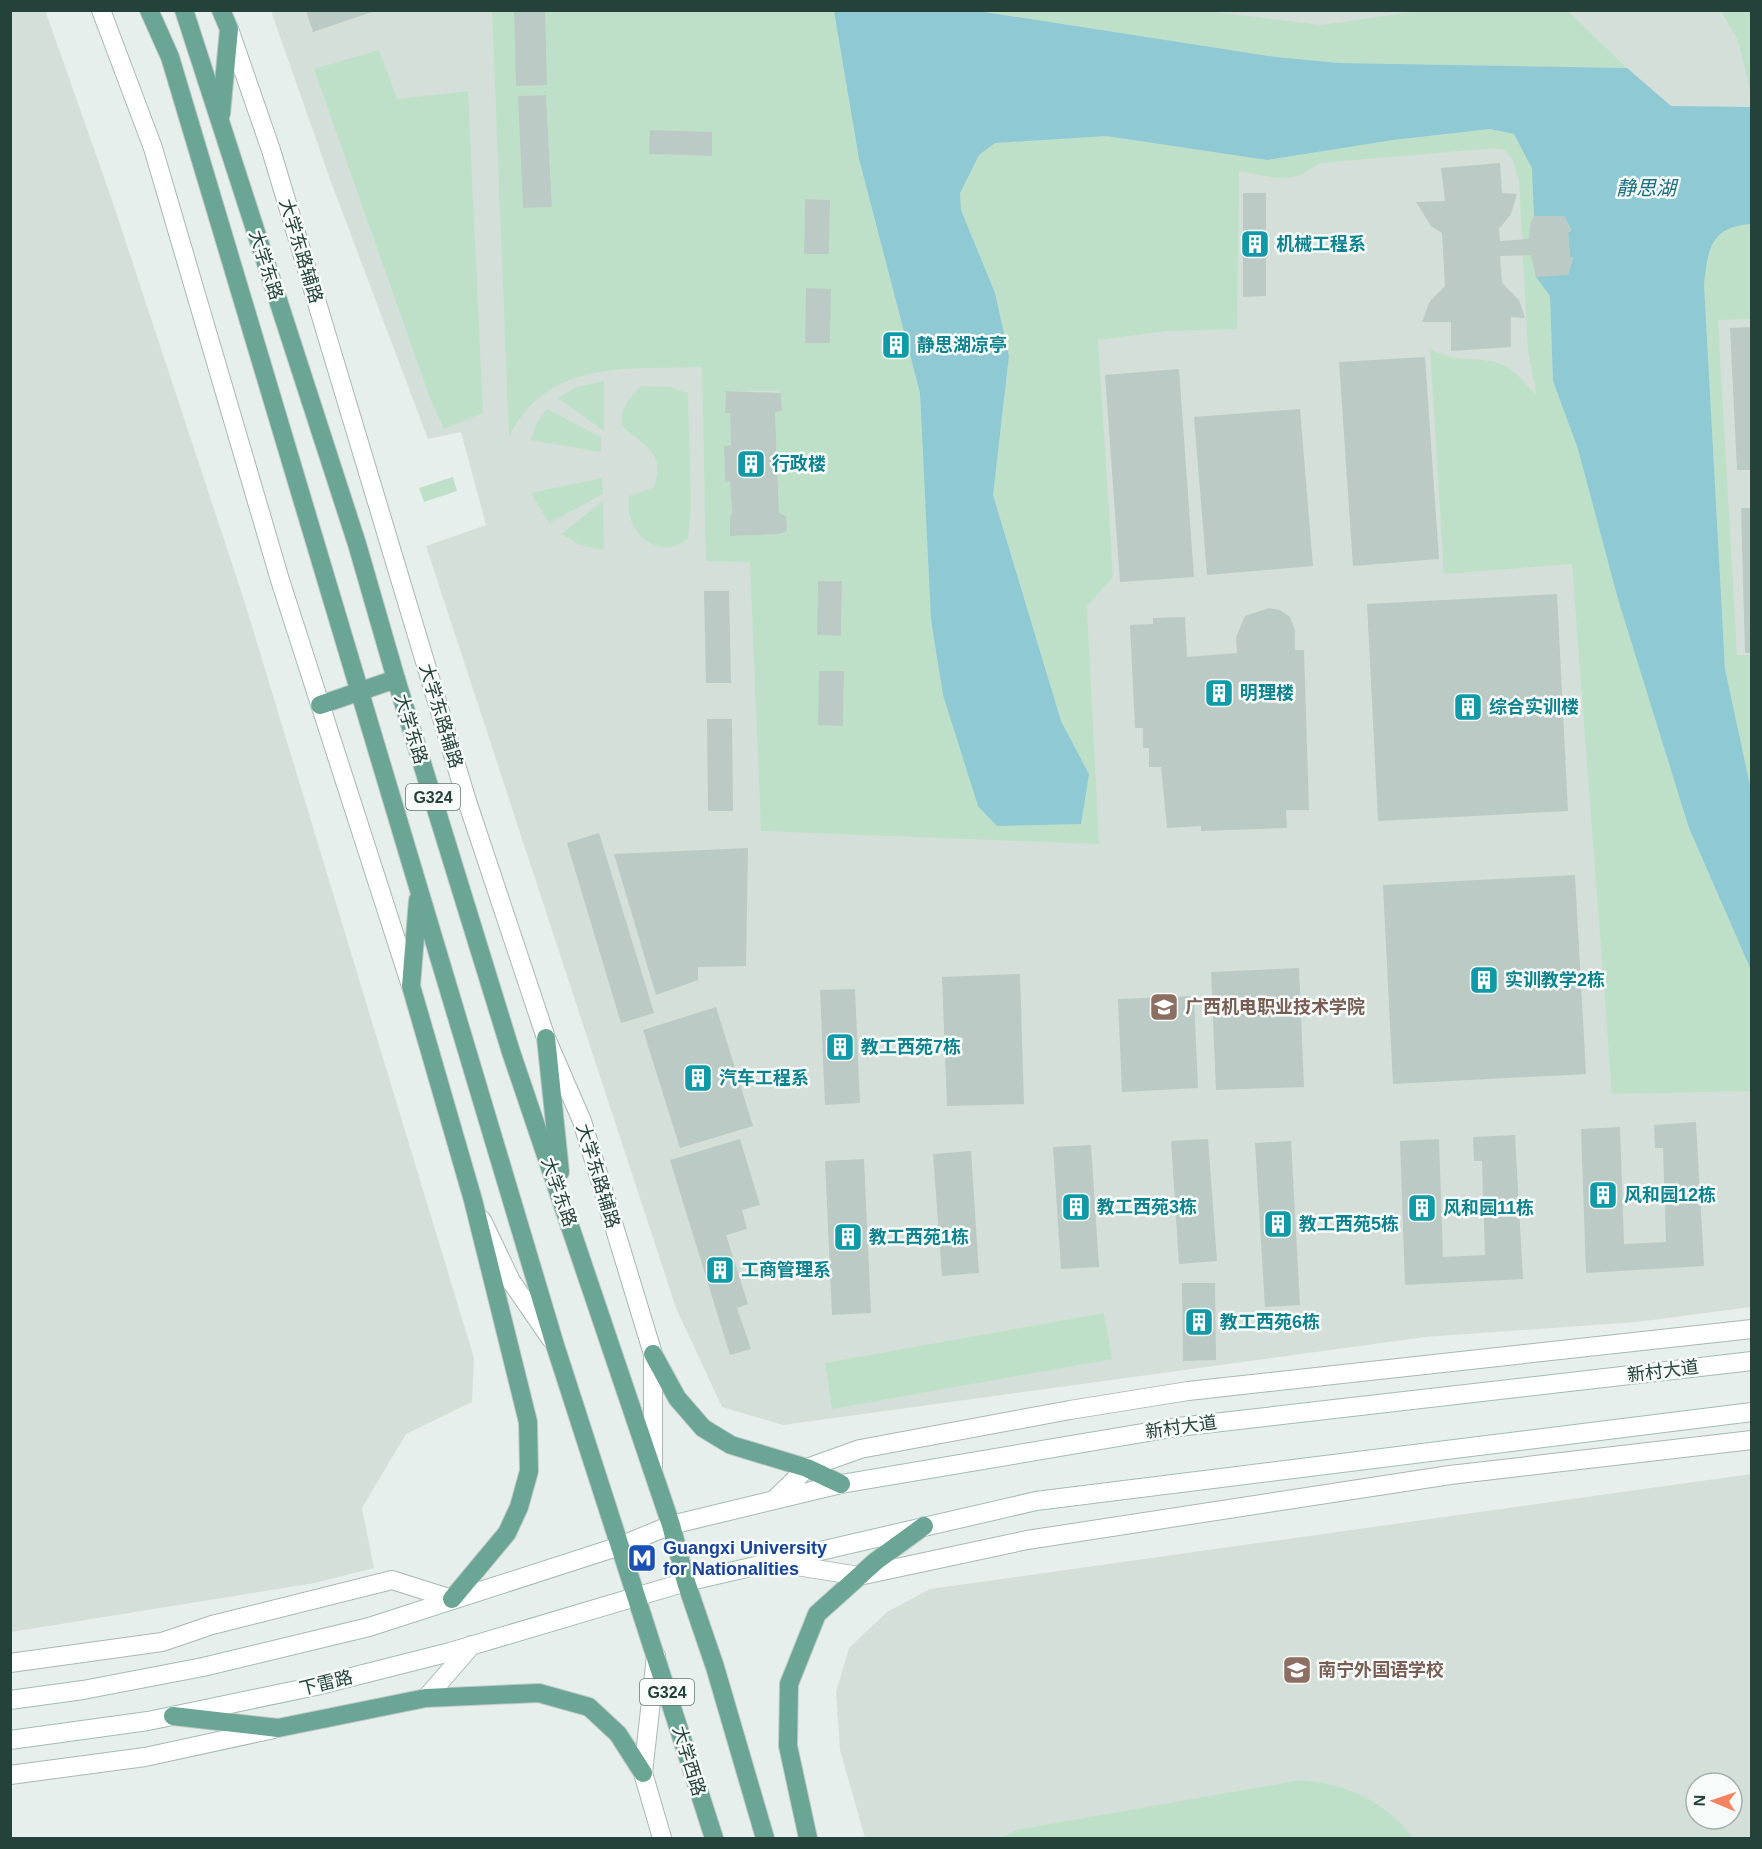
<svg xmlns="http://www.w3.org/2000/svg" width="1762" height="1849" viewBox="0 0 1762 1849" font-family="Helvetica,'Noto Sans SC',sans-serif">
<rect width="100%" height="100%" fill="#e6efeb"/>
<g fill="#d4dfda" fill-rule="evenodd">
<polygon points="45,10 112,200 244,600 474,1358 472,1402 406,1434 362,1508 374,1568 315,1583 11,1632 10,11"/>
<polygon points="271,11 1751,11 1751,1307 1637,1322 1425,1337 783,1425 722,1407 676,1308 426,546 486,525 461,432 428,439 331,182"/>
<path d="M1751,1474V1838H865L840,1750L836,1692L849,1648L887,1612L930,1589ZM1696,1783H1732V1819H1696Z"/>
</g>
<g fill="#bfe0c8" fill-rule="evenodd">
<polygon points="1198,10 1322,25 1426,10 1568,11 1627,68 1339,63 1276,57 978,11"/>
<path d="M492,11H834L859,159L920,393L931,620L943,695L1089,774L1061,721L993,495L1009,356L995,293L961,210L960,193L979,155L995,143L1106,136L1267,160L1393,140L1490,129L1514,134L1533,168L1534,216H1564C1573,236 1574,254 1568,275L1536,277L1550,296L1553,381L1578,449L1689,828L1751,970V1091L1612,1094L1572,564L1444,574L1430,348C1448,362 1474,357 1495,362C1514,367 1524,383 1536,394L1528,351L1519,180L1512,158L1504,150L1496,148L1319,163C1293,186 1270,177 1239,171L1237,329L1167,331L1098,340L1113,577L1087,606L1099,844L761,831L750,562L706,561L702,367C627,370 548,358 509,437ZM546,95L552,207L524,208L519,96ZM650,130L712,132V156L650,154ZM830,200L829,254H805ZM831,289L830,343H805ZM726,391H777L781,393L782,411L775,412L779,513L786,516L787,531L780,534L730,536V516L732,514L730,481L725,482L724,446L731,445L730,413H725ZM818,581H842L841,636L817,635ZM844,671L843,726L819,725H818Z"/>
<polygon points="1721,11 1751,11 1751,94 1738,40"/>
<polygon points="379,50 397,99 468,91 483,413 444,429 430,398 314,69"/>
<path d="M1751,224V319L1718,320L1737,655H1751V790L1725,669L1704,284C1708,248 1711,227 1751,224Z"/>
<polygon points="604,381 604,431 558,398 576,387"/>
<path d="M642,386L670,387L688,393L691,504L688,539C657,563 623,531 629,496L654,487C666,451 644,447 622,426C620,408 629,397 642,386Z"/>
<polygon points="547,409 601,437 601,452 530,440 537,423"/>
<polygon points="453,477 457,491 424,502 419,488"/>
<polygon points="602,478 603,494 549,523 531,493"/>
<polygon points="603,501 604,550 580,545 561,534"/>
<polygon points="1104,1313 1112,1359 832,1409 825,1363"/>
<path d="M1301,1780C1347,1784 1385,1801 1413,1838H1001L1016,1830Z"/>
</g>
<path fill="#8ec9d4" d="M834,11H978L1276,57L1339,63L1627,68L1671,106L1751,107V224C1711,227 1708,248 1704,284L1725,669L1751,790V970L1689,828L1618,599L1578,449L1553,381L1550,296L1536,277L1568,274L1573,258L1570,257L1568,233L1571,230L1564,216H1534L1532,168L1514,134L1490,129L1393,140L1267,160L1106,136L995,143L979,155L960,193L961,210L995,293L1009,356L993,495L1061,721L1089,774L1081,824L997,826L978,806L943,695L931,620L920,393L859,159Z"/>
<g fill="#bbcac4">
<polygon points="306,10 375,10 375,11 313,32"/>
<polygon points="514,10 545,10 547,85 516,86"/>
<polygon points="546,95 552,207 523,208 518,96"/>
<polygon points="650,130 712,132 712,156 649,154"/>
<polygon points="1500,163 1502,193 1517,194 1511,214 1499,229 1500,241 1529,239 1530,224 1534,216 1564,216 1571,231 1568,233 1570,257 1573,258 1568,275 1536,277 1531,255 1500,256 1502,283 1519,300 1525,318 1511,317 1511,347 1451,351 1451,322 1422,322 1430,301 1445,286 1442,233 1431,226 1416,202 1445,201 1441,168"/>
<polygon points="1243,193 1266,193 1266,296 1243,297"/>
<polygon points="805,199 830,200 829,254 804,254"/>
<polygon points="806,288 831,289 830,343 805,343"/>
<polygon points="1752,327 1752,470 1737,470 1730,328"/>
<circle cx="896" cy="346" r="10"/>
<polygon points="1425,357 1439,559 1353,566 1339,362"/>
<polygon points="1179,369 1194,577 1120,582 1105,375"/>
<polygon points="726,391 781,393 782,411 775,412 779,513 786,516 787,531 780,534 730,536 730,516 732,514 730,481 725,482 724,446 731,445 730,413 725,413"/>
<polygon points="1300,409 1313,566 1207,575 1194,417"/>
<polygon points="1741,508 1752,508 1752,653 1745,653"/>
<polygon points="818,581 842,581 841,636 817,635"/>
<polygon points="704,591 729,591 731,683 706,683"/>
<polygon points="1557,594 1568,811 1378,821 1367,604"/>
<polygon points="1269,608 1280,610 1290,617 1295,630 1295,650 1304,650 1309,810 1286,810 1287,828 1201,831 1201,826 1167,828 1161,767 1149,767 1149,748 1143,748 1143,728 1135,728 1130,625 1153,624 1153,618 1185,617 1187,657 1237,653 1236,637 1245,616"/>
<polygon points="819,671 844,671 843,726 818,725"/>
<polygon points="707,719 732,719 733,811 708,811"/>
<polygon points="599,833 654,1013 621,1023 567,843"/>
<polygon points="748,848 746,966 698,967 698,980 656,995 614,854"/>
<polygon points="1575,875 1586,1074 1393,1084 1383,885"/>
<polygon points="1299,968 1304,1087 1216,1090 1211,972"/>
<polygon points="1020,974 1024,1104 947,1106 942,977"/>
<polygon points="855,989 860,1103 825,1105 820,990"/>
<polygon points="1194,996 1198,1088 1122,1092 1118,999"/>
<polygon points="716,1007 753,1126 680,1148 643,1030"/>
<polygon points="1696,1122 1704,1266 1586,1273 1581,1129 1620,1127 1624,1244 1666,1242 1663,1148 1655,1148 1654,1125"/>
<polygon points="1515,1135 1523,1279 1405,1285 1400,1141 1439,1139 1443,1257 1485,1255 1482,1161 1474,1161 1473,1137"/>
<polygon points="740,1139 760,1205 742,1210 747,1229 726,1235 748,1304 737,1308 751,1349 730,1355 670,1160"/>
<polygon points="1208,1139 1217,1261 1179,1264 1171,1141"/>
<polygon points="1291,1141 1300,1305 1265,1307 1255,1143"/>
<polygon points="1091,1145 1099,1267 1061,1269 1053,1147"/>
<polygon points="971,1151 979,1273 942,1276 933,1154"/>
<polygon points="864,1159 871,1313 832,1315 825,1161"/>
<polygon points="1182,1283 1215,1283 1216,1360 1183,1361"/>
</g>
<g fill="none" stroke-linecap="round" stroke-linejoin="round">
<g stroke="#a8b8b2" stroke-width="20">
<g id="minor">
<polyline points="775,1499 807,1468 860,1449 1070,1410 1188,1391 1752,1329"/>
<polyline points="772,1562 859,1576 1027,1540 1450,1475 1752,1440"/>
<polyline points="10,1663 162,1642 212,1625 392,1580 452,1599"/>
<polyline points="10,1775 145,1757 274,1729"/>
</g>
</g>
<g stroke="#a8b8b2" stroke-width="20">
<g id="tertiary">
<polyline points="101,10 153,148 280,580 411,986"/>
<polyline points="229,29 271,150 466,798 546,1038 582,1121 653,1354 653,1467"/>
<polyline points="482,1220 511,1281 551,1339"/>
<polyline points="656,1656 643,1773 662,1838"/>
</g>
</g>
<g stroke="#a4bbb3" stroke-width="20">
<g id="secondary">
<polyline points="426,1698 472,1645"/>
<polyline points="10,1700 83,1690 203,1667 369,1627 620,1546 671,1525 841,1484 1178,1427 1752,1361"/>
<polyline points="10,1740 148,1721 316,1686 450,1652 686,1582 1036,1501 1752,1412"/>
</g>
</g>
<g stroke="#c2cac8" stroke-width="20">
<g id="primary">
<polyline points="149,10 170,57 555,1345 714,1838"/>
<polyline points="184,10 357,544 396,679 511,1052 671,1525 686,1582 715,1667 765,1838"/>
<polyline points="221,114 229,29 221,10"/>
<polyline points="320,705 396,679"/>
<polyline points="418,900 411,986 473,1200 528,1422 529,1471 519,1507 507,1533 452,1599"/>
<polyline points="546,1038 560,1172"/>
<polyline points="653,1354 677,1398 703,1428 731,1445 807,1468 841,1484"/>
<polyline points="173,1716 278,1728 426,1698 539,1693 589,1707 618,1734 643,1773"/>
<polyline points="808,1838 788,1746 789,1684 817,1614 876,1561 924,1526"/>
</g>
</g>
<use href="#minor" stroke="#fff" stroke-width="18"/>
<use href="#tertiary" stroke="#fff" stroke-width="18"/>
<use href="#secondary" stroke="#fff" stroke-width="18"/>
<use href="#primary" stroke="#6aa596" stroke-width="18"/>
</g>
<defs>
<g id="building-square" transform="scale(1.5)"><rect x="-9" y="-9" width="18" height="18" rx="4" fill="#0f9aa8" stroke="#f7fbf9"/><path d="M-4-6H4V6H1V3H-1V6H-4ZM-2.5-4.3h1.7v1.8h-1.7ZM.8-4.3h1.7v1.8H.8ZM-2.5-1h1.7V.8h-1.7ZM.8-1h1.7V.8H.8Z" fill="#fff"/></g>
<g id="university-square" transform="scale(1.5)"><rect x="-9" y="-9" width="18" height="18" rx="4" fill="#8d6e63" stroke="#f7fbf9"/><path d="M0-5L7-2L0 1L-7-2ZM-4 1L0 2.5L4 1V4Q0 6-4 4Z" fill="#fff"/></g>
<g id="metro-square" transform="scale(1.5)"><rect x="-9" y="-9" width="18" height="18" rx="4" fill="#1a4fb4" stroke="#f7fbf9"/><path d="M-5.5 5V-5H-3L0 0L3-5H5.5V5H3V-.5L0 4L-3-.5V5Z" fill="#fff"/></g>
<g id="school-square" transform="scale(1.5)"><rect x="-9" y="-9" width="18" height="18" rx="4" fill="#8d6e63" stroke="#f7fbf9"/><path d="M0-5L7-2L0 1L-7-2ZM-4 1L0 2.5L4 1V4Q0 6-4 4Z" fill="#fff"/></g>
</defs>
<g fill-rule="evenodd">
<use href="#building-square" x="1255" y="244"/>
<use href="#building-square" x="896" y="345"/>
<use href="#building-square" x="751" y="464"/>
<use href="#building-square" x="1219" y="693"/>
<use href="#building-square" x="1468" y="707"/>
<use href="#building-square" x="1484" y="980"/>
<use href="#university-square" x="1164" y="1007"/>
<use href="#building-square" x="840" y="1047"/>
<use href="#building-square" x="698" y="1078"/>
<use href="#building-square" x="1603" y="1195"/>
<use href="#building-square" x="1076" y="1207"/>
<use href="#building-square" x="1422" y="1208"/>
<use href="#building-square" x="1278" y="1224"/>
<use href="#building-square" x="848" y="1237"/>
<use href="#building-square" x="720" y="1270"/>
<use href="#building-square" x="1199" y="1322"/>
<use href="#metro-square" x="642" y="1558"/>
<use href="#school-square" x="1297" y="1670"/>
</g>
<g text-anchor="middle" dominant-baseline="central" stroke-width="5" stroke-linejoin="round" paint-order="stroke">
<g fill="#f7fbf9" stroke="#637a73" stroke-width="1.5">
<rect x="406" y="784" width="54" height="26" rx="4.5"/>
<rect x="640" y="1679" width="54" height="26" rx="4.5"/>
</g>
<g font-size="16" font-weight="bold" fill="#24423a">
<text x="433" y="797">G324</text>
<text x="667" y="1692">G324</text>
</g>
<g font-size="18" font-weight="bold" fill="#0d838f" stroke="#f7fbf9" text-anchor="start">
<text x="1276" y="244">机械工程系</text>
<text x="917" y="345">静思湖凉亭</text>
<text x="772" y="464">行政楼</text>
<text x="1240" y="693">明理楼</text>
<text x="1489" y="707">综合实训楼</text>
<text x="1505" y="980">实训教学2栋</text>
<text x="861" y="1047">教工西苑7栋</text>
<text x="719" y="1078">汽车工程系</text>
<text x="1624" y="1195">风和园12栋</text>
<text x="1097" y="1207">教工西苑3栋</text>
<text x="1443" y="1208">风和园11栋</text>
<text x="1299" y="1224">教工西苑5栋</text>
<text x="869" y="1237">教工西苑1栋</text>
<text x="741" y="1270">工商管理系</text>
<text x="1220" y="1322">教工西苑6栋</text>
</g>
<g font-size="18" fill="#24423a" stroke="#f7fbf9">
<text transform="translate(301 251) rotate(73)">大学东路辅路</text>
<text transform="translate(266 265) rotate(72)">大学东路</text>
<text transform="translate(441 716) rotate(73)">大学东路辅路</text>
<text transform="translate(411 729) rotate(73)">大学东路</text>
<text transform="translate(598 1176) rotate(73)">大学东路辅路</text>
<text transform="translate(559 1192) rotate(71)">大学东路</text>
<text transform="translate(1663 1371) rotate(-7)">新村大道</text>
<text transform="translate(1181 1427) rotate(-8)">新村大道</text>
<text transform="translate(326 1683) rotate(-14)">下雷路</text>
<text transform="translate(689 1761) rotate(73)">大学西路</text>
</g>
<g font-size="18" font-weight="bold" fill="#785e54" stroke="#f7fbf9" text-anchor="start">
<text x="1185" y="1007">广西机电职业技术学院</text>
<text x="1318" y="1670">南宁外国语学校</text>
</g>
<g font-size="18" font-weight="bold" fill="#164399" stroke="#f7fbf9" text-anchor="start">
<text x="663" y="1548">Guangxi University<tspan x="663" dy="21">for Nationalities</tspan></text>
</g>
<g font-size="20" font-style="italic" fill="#1c6f80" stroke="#f7fbf9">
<text x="1646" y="188">静思湖</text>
</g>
</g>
<rect width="1762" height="1849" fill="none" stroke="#24423a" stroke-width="24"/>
<g transform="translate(1714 1801) rotate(272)"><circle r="28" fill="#f7fbf9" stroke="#a3b1ad" stroke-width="1.5"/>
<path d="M0-4.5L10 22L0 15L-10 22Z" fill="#f4845f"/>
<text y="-9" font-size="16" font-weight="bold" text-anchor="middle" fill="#24423a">N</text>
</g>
</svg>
